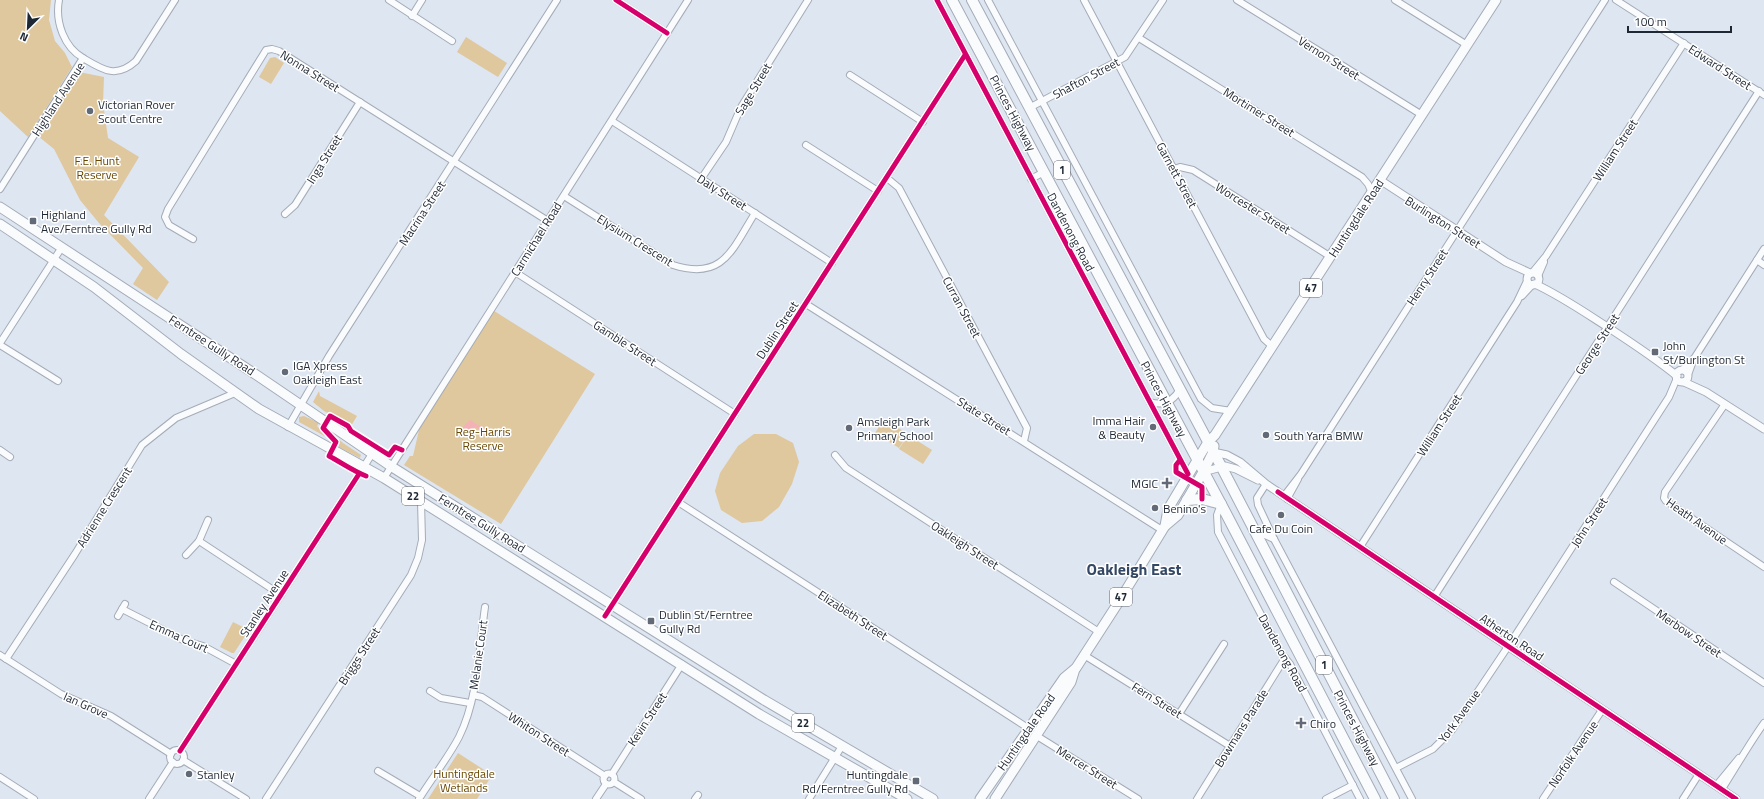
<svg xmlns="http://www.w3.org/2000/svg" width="1764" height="799" viewBox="0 0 1764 799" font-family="'Titillium Web',sans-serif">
<rect width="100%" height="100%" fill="#dee6f2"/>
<g fill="#dfc79e">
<polygon points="0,0 51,0 49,20 55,41 65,53 72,67 28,137 0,111"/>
<polygon points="466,37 507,63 498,77 457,52"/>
<polygon points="275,57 284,63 271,84 259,77 270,58"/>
<polygon points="79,72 104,77 103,103 108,138 139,157 104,215 169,282 157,300 133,284 143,268 99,223 80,200 54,149 38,136"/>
<polygon points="491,309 595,374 501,524 404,465 410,456 413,456 422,417"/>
<polygon points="319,391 320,396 357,416 351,426 324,411 313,402"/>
<polygon points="304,416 319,423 317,426 330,439 299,422 299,417"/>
<polygon points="884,419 908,434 899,448 875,433"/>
<polygon points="328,430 343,443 361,455 360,458 339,447 338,445 339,442 327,431"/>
<polygon points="754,434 776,434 793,443 799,462 792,484 779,507 762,521 742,523 721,510 715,491 720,473 738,446"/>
<polygon points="908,435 932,450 923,464 899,449"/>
<polygon points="233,622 249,630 234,653 232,653 220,647"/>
<polygon points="458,753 492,775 477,799 428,799"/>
</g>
<path fill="#f4b2b6" d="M471,420C478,427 485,426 493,430V433L487,436L481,434L478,428L474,427V436L471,438L463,436C460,430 465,423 471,420Z"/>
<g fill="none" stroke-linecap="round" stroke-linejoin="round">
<g stroke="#a4acb7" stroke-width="8">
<g id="minor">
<path d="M59,0C55,22 64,47 83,58"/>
<polyline points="389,0 452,41"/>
<polyline points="616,0 667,33"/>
<polyline points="937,0 1188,474"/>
<polyline points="988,0 1201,399 1212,408 1231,411"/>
<polyline points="1084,0 1264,339 1273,347"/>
<polyline points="1237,0 1422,115"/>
<polyline points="1395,0 1467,45"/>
<polyline points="1616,0 1764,95"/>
<polyline points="412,16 422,0"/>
<polyline points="1139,38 1362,177 1368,184 1372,193"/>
<polyline points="850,75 923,122"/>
<polyline points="1029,108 1125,57 1163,0"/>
<polyline points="612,121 832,263"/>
<polyline points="806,145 878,191"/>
<polyline points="1174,169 1180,167 1193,170 1331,257"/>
<polyline points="887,178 899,188 1027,428 1024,441"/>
<polyline points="701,179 726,142 741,107 808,0"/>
<polyline points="1031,179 1044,172"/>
<path d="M0,189L83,58C103,70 116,79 136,61L175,0"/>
<path d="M564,196L673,265C723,281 732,250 755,213"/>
<polyline points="285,214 295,205 360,102"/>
<polyline points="193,239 169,225 165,217 168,209 266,50 272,49 279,51 548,221"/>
<polyline points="1757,260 1764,265"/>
<polyline points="515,272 735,414"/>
<polyline points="1532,273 1546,256 1684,43"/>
<polyline points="1538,276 1544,262"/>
<polyline points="1522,296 1533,284"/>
<polyline points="806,304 1162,530"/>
<polyline points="0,343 62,247"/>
<polyline points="0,345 58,381"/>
<polyline points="1682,370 1695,357 1764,249"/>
<polyline points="1688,375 1693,361"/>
<path d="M1150,402C1163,406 1173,402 1180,389"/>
<polyline points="1725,404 1665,492 1664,498 1666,501 1764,567"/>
<polyline points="288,427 329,356 557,0"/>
<polyline points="0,450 10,457"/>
<polyline points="835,455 846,468 1099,632"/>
<polyline points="384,478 688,0"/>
<polyline points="1266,484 1257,498 1258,505 1274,539 1412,799"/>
<polyline points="1284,496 1301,474 1605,0"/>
<polyline points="1287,499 1298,479"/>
<polyline points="678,502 1028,728"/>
<polyline points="1221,504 1217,515 1218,532 1281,653 1290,664 1360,799"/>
<polyline points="1256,531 1274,539"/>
<polyline points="199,541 281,595"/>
<polyline points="1360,547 1517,302 1527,281"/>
<polyline points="186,555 199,541 208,520"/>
<polyline points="1614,582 1764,683"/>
<polyline points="1434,597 1759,91"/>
<polyline points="122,609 183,640 203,646 236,664"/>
<polyline points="118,616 125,604"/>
<polyline points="605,616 965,55"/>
<polyline points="0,655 61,694 111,716 171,754"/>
<polyline points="1084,655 1230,746"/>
<polyline points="6,659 75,554 142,445 176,418 235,393"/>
<polyline points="430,691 441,698 470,703"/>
<polyline points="473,695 482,697 605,776"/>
<polyline points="1179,714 1224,644"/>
<polyline points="1037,736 1138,799"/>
<circle cx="177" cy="757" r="7"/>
<polyline points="180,751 372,454"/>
<polyline points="183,760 246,799"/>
<polyline points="1396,768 1433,749 1452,730 1511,642 1669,397 1677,378"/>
<polyline points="378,771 420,796"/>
<circle cx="609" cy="779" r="5.5"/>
<polyline points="612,774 682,664"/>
<polyline points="0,777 34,799"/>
<polyline points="614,782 641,799"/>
<polyline points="1716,786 1739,758"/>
<path d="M1722,789C1736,767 1749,744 1764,723"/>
<polyline points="149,799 173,762"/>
<polyline points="266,799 411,575 418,558 422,540 421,501"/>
<path d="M419,799C432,778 448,758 459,737C478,699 479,649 485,607"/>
<polyline points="596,799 606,784"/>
<polyline points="695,799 698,795"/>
<polyline points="809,799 842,746"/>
<polyline points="1197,799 1285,658"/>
<polyline points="1326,799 1353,785"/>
<polyline points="1543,799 1602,710"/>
<polyline points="1683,799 1699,774"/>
</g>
</g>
<g stroke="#a4acb7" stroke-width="9">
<g id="tertiary">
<polyline points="1380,180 1506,262 1530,273"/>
<circle cx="1533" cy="279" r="6"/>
<path d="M1535,284C1561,296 1584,312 1609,328C1632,343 1655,358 1677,376"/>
<circle cx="1682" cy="376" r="6"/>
<polyline points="1684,382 1706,392 1764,429"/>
<polyline points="1213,452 1227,455 1240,462 1266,484 1736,799"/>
<polyline points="1203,472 1225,466 1236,469 1258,480"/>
</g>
</g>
<g stroke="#a4acb7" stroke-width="11">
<g id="primary">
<polyline points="0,207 258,376 392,467 764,700 933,799"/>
<polyline points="0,224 94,287 181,354 259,409 384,478 759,714 907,799"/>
<polyline points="1165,526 1168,509 1208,442 1215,435 1496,0"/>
<polyline points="980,799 1064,678 1076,668 1118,603 1165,526 1178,515 1203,472 1213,452 1214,446"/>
<polyline points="995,799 1071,682 1075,669"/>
</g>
</g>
<g stroke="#a4acb7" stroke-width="12">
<g id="trunk">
<polyline points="952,0 1221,504 1375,799"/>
<polyline points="972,0 1221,466 1394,799"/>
<polyline points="1187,500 1202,499 1221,504"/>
</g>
</g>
<use href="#minor" stroke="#fafbfd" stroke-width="6"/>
<use href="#tertiary" stroke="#fafbfd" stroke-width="7"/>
<use href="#primary" stroke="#fafbfd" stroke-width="9"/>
<use href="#trunk" stroke="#fafbfd" stroke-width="10"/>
<g stroke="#fff" stroke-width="8">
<g id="cycleway">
<polyline points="616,0 667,33"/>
<polyline points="937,0 1188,474"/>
<polyline points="1180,460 1176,465 1176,472 1202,487 1202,499"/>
<path d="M366,476C353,471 342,463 329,456L336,442L323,428L330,416L348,426L351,431L389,455L395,447L402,450"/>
<polyline points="1278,492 1736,799"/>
<polyline points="605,616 965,55"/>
<polyline points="180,751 359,474"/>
</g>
</g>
<use href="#cycleway" stroke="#d6006c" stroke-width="5"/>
</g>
<g fill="#616a76" stroke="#fff" stroke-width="1.5">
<circle cx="90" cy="111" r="4"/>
<rect x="29" y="217" width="8" height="8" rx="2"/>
<rect x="1651" y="348" width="8" height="8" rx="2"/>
<circle cx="285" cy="372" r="4"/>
<circle cx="1153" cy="427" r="4"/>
<circle cx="849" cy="428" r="4"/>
<circle cx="1266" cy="435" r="4"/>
<path d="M1165 477h4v4h4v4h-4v4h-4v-4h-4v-4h4z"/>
<circle cx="1155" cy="508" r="4"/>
<circle cx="1281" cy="515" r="4"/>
<rect x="647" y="617" width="8" height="8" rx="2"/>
<path d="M1299 717h4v4h4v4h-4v4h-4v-4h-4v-4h4z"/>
<circle cx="189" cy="774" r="4"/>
<rect x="912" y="777" width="8" height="8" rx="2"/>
</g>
<g text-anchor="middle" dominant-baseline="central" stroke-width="3" stroke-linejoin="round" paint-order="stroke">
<g fill="#fff" stroke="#626871" stroke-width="1">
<rect x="1054" y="161" width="16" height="18" rx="3"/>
<rect x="1300" y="279" width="22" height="18" rx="3"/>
<rect x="402" y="487" width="22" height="18" rx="3"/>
<rect x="1110" y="588" width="22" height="18" rx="3"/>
<rect x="1316" y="656" width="16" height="18" rx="3"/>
<rect x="792" y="714" width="22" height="18" rx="3"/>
</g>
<g font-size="11" font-weight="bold" fill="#1e2734">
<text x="1062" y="170">1</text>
<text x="1311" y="288">47</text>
<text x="413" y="496">22</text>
<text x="1121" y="597">47</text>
<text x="1324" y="665">1</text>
<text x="803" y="723">22</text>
</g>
<g font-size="12" fill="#1e2734" stroke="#fff">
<text transform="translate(1329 58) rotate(32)">Vernon Street</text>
<text transform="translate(1720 67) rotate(33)">Edward Street</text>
<text transform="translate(310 71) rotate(32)">Nonna Street</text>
<text transform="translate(1086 78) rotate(-28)">Shafton Street</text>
<text transform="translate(753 89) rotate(-59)">Sage Street</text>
<text transform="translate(58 99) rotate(-57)">Highland Avenue</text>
<text transform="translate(1259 112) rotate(32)">Mortimer Street</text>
<text transform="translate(1013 113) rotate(62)">Princes Highway</text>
<text transform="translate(1615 150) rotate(-57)">William Street</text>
<text transform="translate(324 159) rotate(-58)">Inga Street</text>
<text transform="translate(1177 175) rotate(62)">Garnett Street</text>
<text transform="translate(722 192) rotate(32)">Daly Street</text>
<text transform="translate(1253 208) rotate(32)">Worcester Street</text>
<text transform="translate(422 213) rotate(-57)">Macrina Street</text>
<text transform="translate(1356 218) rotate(-57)">Huntingdale Road</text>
<text transform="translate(1443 222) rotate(32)">Burlington Street</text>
<text transform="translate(1071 232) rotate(62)">Dandenong Road</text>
<text transform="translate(536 239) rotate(-58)">Carmichael Road</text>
<text transform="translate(635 240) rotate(32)">Elysium Crescent</text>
<text transform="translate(1427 277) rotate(-57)">Henry Street</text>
<text transform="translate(962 307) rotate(62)">Curran Street</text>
<text transform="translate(777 330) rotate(-57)">Dublin Street</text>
<text transform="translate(625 343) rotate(33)">Gamble Street</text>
<text transform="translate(1597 344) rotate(-57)">George Street</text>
<text transform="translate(212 345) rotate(33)">Ferntree Gully Road</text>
<text transform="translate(1164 399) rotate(62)">Princes Highway</text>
<text transform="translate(984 416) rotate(32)">State Street</text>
<text transform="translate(1439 425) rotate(-57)">William Street</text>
<text transform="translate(104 507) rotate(-58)">Adrienne Crescent</text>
<text transform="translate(1697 521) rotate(35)">Heath Avenue</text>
<text transform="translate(1589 522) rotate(-57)">John Street</text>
<text transform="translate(482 523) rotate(32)">Ferntree Gully Road</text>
<text transform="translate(965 545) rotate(33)">Oakleigh Street</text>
<text transform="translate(264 603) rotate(-57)">Stanley Avenue</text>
<text transform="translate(853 615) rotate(33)">Elizabeth Street</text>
<text transform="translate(1689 633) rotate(34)">Merbow Street</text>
<text transform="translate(179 636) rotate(24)">Emma Court</text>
<text transform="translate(1512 637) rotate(34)">Atherton Road</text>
<text transform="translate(1283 653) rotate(61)">Dandenong Road</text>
<text transform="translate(478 655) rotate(-82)">Melanie Court</text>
<text transform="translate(359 656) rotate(-57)">Briggs Street</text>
<text transform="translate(1157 700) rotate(32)">Fern Street</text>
<text transform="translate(86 705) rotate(24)">Ian Grove</text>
<text transform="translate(1459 716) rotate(-54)">York Avenue</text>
<text transform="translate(647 719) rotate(-57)">Kevin Street</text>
<text transform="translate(1241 728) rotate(-58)">Bowmans Parade</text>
<text transform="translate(1357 728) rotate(62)">Princes Highway</text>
<text transform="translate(1026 732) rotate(-55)">Huntingdale Road</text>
<text transform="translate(539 734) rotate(33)">Whiton Street</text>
<text transform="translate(1573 754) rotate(-56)">Norfolk Avenue</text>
<text transform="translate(1087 767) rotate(32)">Mercer Street</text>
</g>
<g font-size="12" fill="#1e2734" stroke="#fff" text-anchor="start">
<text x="98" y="104">Victorian Rover<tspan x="98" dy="14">Scout Centre</tspan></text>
<text x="41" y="214">Highland<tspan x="41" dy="14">Ave/Ferntree Gully Rd</tspan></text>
<text x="1663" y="345">John<tspan x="1663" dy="14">St/Burlington St</tspan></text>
<text x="293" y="365">IGA Xpress<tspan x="293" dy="14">Oakleigh East</tspan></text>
<text x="1145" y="420" text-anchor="end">Imma Hair<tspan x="1145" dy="14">&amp; Beauty</tspan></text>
<text x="857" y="421">Amsleigh Park<tspan x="857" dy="14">Primary School</tspan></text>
<text x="1274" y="435">South Yarra BMW</text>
<text x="1158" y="483" text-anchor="end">MGIC</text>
<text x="1163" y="508">Benino's</text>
<text x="1281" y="528" text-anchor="middle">Cafe Du Coin</text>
<text x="659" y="614">Dublin St/Ferntree<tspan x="659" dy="14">Gully Rd</tspan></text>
<text x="1310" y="723">Chiro</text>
<text x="197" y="774">Stanley</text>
<text x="908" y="774" text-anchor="end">Huntingdale<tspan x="908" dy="14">Rd/Ferntree Gully Rd</tspan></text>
</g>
<g font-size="12" fill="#684700" stroke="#fff">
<text x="97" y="160">F.E. Hunt<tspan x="97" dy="14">Reserve</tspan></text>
<text x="483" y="431">Reg-Harris<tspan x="483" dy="14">Reserve</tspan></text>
<text x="464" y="773">Huntingdale<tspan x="464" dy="14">Wetlands</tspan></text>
</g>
<g font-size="16" font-weight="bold" fill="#344865" stroke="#fff">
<text x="1134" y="569">Oakleigh East</text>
</g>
</g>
<g transform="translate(28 28) rotate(204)" stroke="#ffffff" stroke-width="3" paint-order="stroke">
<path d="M0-3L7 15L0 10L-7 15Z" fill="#1e2734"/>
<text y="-6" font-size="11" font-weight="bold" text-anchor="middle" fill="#1e2734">N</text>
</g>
<path d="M1628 26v6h103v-6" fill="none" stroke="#1e2734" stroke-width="2"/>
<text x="1634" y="26" font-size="12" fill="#1e2734" stroke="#ffffff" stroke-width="3" paint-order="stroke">100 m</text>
</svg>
